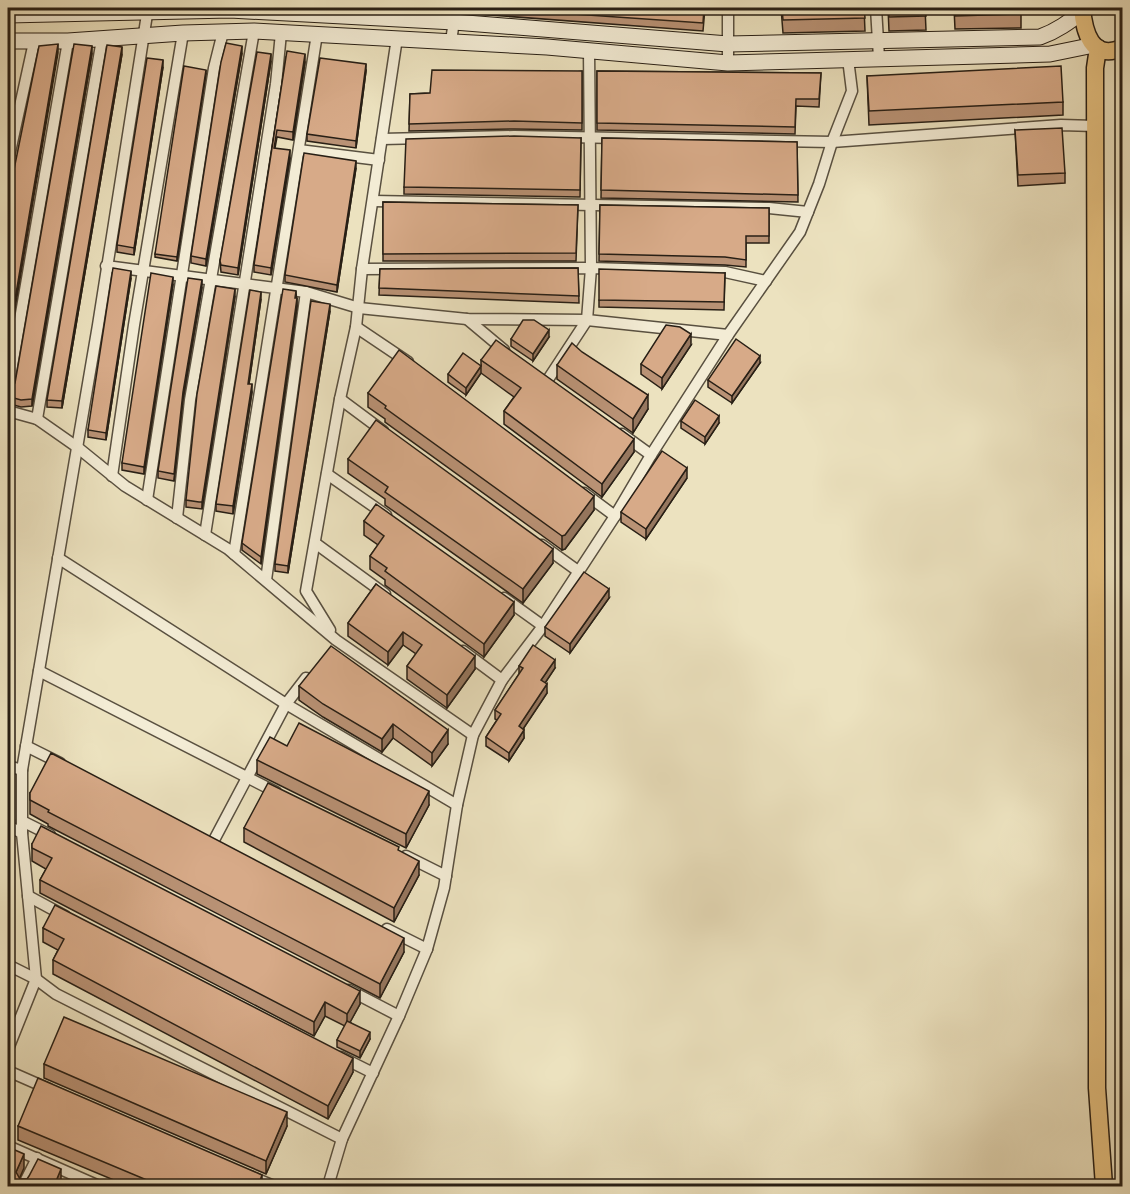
<svg xmlns="http://www.w3.org/2000/svg" width="1130" height="1194" viewBox="0 0 1130 1194" font-family="Alegreya,serif">
<rect width="100%" height="100%" fill="#ece2bf"/>
<filter id="stains"><feTurbulence type="fractalNoise" baseFrequency=".00333" numOctaves="4"/><feColorMatrix values="0 0 0 0 .2 0 0 0 0 .09 0 0 0 0 .02 0 0 0 .5 -.17"/></filter>
<radialGradient id="worn" r=".72"><stop offset=".6" stop-color="#630" stop-opacity="0"/><stop offset="1" stop-color="#630" stop-opacity=".3"/></radialGradient>
<g fill="none" stroke-linecap="round" stroke-linejoin="round">
<g stroke="#595040" stroke-width="13">
<g id="street">
<polyline points="876,8 879,58"/>
<polyline points="451,41 456,8"/>
<polyline points="728,63 728,8"/>
<polyline points="382,139 514,136 832,142 1061,125 1095,126"/>
<polyline points="299,150 379,160"/>
<polyline points="8,161 34,42"/>
<polyline points="373,201 769,208 808,212"/>
<polyline points="106,266 306,292 359,308 467,319 587,320 728,335"/>
<polyline points="362,269 591,268 725,272 766,281"/>
<polyline points="467,319 504,350"/>
<polyline points="356,327 408,362"/>
<polyline points="547,381 587,320 591,268 589,50"/>
<polyline points="8,389 68,41"/>
<polyline points="340,399 383,431"/>
<polyline points="8,411 37,419 77,447 125,486 228,549 336,640 473,735 502,680 543,626 615,516 651,455 728,335 800,232 819,184 832,142 852,91 848,59"/>
<polyline points="37,419 102,39"/>
<polyline points="622,434 651,455"/>
<polyline points="327,474 386,515"/>
<polyline points="112,476 134,325 183,33"/>
<polyline points="584,493 615,516"/>
<polyline points="147,500 214,68 223,32"/>
<polyline points="177,518 190,400 254,31"/>
<polyline points="205,535 276,84 281,33"/>
<polyline points="315,543 385,594"/>
<polyline points="542,545 578,571"/>
<polyline points="234,554 317,34"/>
<polyline points="58,558 286,704 457,805"/>
<polyline points="266,580 306,292"/>
<polyline points="504,598 543,626"/>
<polyline points="330,630 306,591 340,399 356,327 362,269 397,38"/>
<polyline points="463,651 502,680"/>
<polyline points="39,671 276,792"/>
<polyline points="26,746 60,763"/>
<polyline points="8,766 22,770"/>
<polyline points="22,821 50,835"/>
<polyline points="8,826 22,833"/>
<polyline points="213,842 286,704 306,678"/>
<polyline points="406,856 446,876"/>
<polyline points="28,896 65,916"/>
<polyline points="387,929 427,949"/>
<polyline points="8,965 36,979 56,994 342,1139"/>
<polyline points="349,990 399,1016"/>
<polyline points="8,1049 36,979 22,833 22,770 98,325 148,8"/>
<polyline points="341,1057 373,1073"/>
<polyline points="8,1071 49,1089"/>
<polyline points="8,1146 99,1186"/>
<polyline points="250,1176 274,1186"/>
<polyline points="23,1186 37,1158"/>
<polyline points="328,1186 342,1139 399,1016 427,949 444,888 457,805 473,735"/>
</g>
</g>
<g stroke="#281f15" stroke-width="17">
<g id="secondary">
<path d="M8,15L230,10L454,22L728,44L1040,37C1057,31 1069,22 1083,11"/>
<polyline points="8,41 68,41 183,33 254,31 547,47 728,63 1050,54 1094,45"/>
</g>
</g>
<g stroke="#281f15" stroke-width="19">
<g id="primary">
<path d="M1082,8C1084,31 1091,61 1122,48"/>
<polyline points="1098,48 1095,68 1097,1021 1097,1088 1104,1186"/>
</g>
</g>
<use href="#street" stroke="#f3ecd5" stroke-width="10"/>
<use href="#secondary" stroke="#f3ecd5" stroke-width="15"/>
<use href="#primary" stroke="#e6c180" stroke-width="16"/>
</g>
<g fill="#b99275" stroke="#281f15" stroke-width="1.5">
<polygon points="366,8 421,8 421,10"/>
<polygon points="463,8 705,8 703,31 463,13"/>
<polygon points="781,8 864,8 865,31 783,33"/>
<polygon points="888,8 925,8 926,30 889,31"/>
<polygon points="954,8 1066,8 1021,10 1021,28 955,29"/>
<polygon points="92,53 32,406 21,407 10,404 10,397 15,383"/>
<polygon points="242,53 206,266 191,263 191,256"/>
<polygon points="122,54 62,408 47,407 47,400"/>
<polygon points="286,57 305,62 293,140 277,137 275,148 290,158 271,275 254,272 254,265"/>
<polygon points="271,61 238,275 221,272 220,261"/>
<polygon points="163,67 134,255 117,252 117,245"/>
<polygon points="366,71 356,148 307,141 307,134"/>
<polygon points="582,71 582,130 514,129 409,131 410,94 430,93"/>
<polygon points="597,71 821,73 819,107 796,106 795,134 597,130"/>
<polygon points="206,73 177,261 155,257 155,254"/>
<polygon points="867,76 1063,102 1063,115 869,125"/>
<polygon points="1015,130 1065,173 1065,183 1018,186"/>
<polygon points="581,138 580,197 404,194 404,187"/>
<polygon points="602,138 797,142 798,202 601,198"/>
<polygon points="356,168 337,292 285,282 285,275"/>
<polygon points="383,202 578,205 576,261 383,261"/>
<polygon points="600,205 769,208 769,243 746,243 746,267 725,265 599,261"/>
<polygon points="578,268 579,303 379,295 380,269"/>
<polygon points="725,273 724,310 599,307 599,300"/>
<polygon points="131,278 106,440 88,437 88,430"/>
<polygon points="173,284 144,474 122,470 122,463"/>
<polygon points="202,287 183,399 174,481 158,478 158,471"/>
<polygon points="296,291 297,306 261,564 242,550 242,543"/>
<polygon points="235,296 202,509 186,507 186,500"/>
<polygon points="261,299 249,384 252,392 233,514 216,511 216,504"/>
<polygon points="330,311 288,573 275,571 275,564"/>
<polygon points="549,337 533,361 511,346 511,339"/>
<polygon points="691,345 662,389 641,374 641,364"/>
<polygon points="481,360 634,452 602,497 504,424 504,411 514,397 481,373 466,395 448,382 448,374 481,366"/>
<polygon points="760,363 732,403 708,387 708,380"/>
<polygon points="557,365 648,409 633,433 557,379"/>
<polygon points="368,393 594,510 565,549 562,550 385,422 385,419 368,407"/>
<polygon points="681,421 719,423 705,444 681,428"/>
<polygon points="348,459 553,563 523,603 385,505 385,499 348,473"/>
<polygon points="687,478 646,539 621,522 621,512"/>
<polygon points="364,521 514,615 484,657 385,585 385,580 370,569 370,556 378,545 364,535"/>
<polygon points="376,584 475,669 447,708 407,679 407,666 416,654 403,645 388,665 348,636 348,623"/>
<polygon points="609,598 570,653 545,636 545,627"/>
<polygon points="519,666 555,668 545,683 547,693 523,729 524,738 509,761 486,746 486,737 497,720 495,719 495,710 519,674"/>
<polygon points="299,686 448,744 432,766 393,738 382,752 323,717 299,700"/>
<polygon points="287,746 429,805 406,848 257,774 257,760"/>
<polygon points="30,793 404,952 380,998 48,826 48,824 30,814"/>
<polygon points="244,828 399,851 419,875 394,922 244,842"/>
<polygon points="32,844 360,1004 350,1022 370,1039 360,1058 337,1047 337,1040 345,1026 325,1016 314,1036 40,893 40,880 46,869 32,861"/>
<polygon points="43,928 353,1072 328,1119 53,974 53,960 58,950 43,942"/>
<polygon points="44,1064 287,1126 266,1174 44,1078"/>
<polygon points="18,1126 262,1186 128,1186 18,1140"/>
</g>
<g fill="#96775f" stroke="#281f15" stroke-width="1.5">
<polygon points="58,44 58,53 8,350 8,341"/>
<polygon points="92,46 92,53 32,406 32,399"/>
<polygon points="242,46 242,53 206,266 206,259"/>
<polygon points="122,47 122,54 62,408 62,401"/>
<polygon points="271,54 271,61 238,275 238,268"/>
<polygon points="305,54 305,62 293,140 293,132"/>
<polygon points="163,60 163,67 134,255 134,248"/>
<polygon points="366,64 366,71 356,148 356,141"/>
<polygon points="206,70 206,73 177,261 177,257"/>
<polygon points="290,150 290,158 271,275 271,268"/>
<polygon points="356,161 356,168 337,292 337,285"/>
<polygon points="131,271 131,278 106,440 106,433"/>
<polygon points="173,277 173,284 144,474 144,467"/>
<polygon points="202,280 202,287 183,399 174,481 183,392"/>
<polygon points="235,289 235,296 202,509 202,502"/>
<polygon points="261,292 261,299 248,391 248,384"/>
<polygon points="297,298 297,306 261,564 261,557"/>
<polygon points="330,304 330,311 288,573 288,566"/>
<polygon points="549,330 549,337 533,361 533,354"/>
<polygon points="691,334 691,345 662,389 662,378"/>
<polygon points="760,356 760,363 732,403 732,396"/>
<polygon points="481,366 481,373 466,395 466,388"/>
<polygon points="252,384 252,392 233,514 233,506"/>
<polygon points="648,395 648,409 633,433 633,419"/>
<polygon points="719,416 719,423 705,444 705,437"/>
<polygon points="634,439 634,452 602,497 602,484"/>
<polygon points="687,468 687,478 646,539 646,529"/>
<polygon points="594,496 594,510 565,549 562,550 562,536"/>
<polygon points="553,549 553,563 523,603 523,589"/>
<polygon points="609,589 609,598 570,653 570,644"/>
<polygon points="514,602 514,615 484,657 484,644"/>
<polygon points="403,632 403,645 388,665 388,652"/>
<polygon points="475,656 475,669 447,708 447,695"/>
<polygon points="555,660 555,668 541,689 541,680"/>
<polygon points="547,684 547,693 519,735 519,726"/>
<polygon points="393,724 393,738 382,752 382,739"/>
<polygon points="448,730 448,744 432,766 432,753"/>
<polygon points="524,730 524,738 509,761 509,753"/>
<polygon points="429,791 429,805 406,848 406,834"/>
<polygon points="419,861 419,875 394,922 394,908"/>
<polygon points="404,938 404,952 380,998 380,984"/>
<polygon points="13,963 13,977 8,990 8,976"/>
<polygon points="360,991 360,1004 347,1028 347,1014"/>
<polygon points="325,1002 325,1016 314,1036 314,1022"/>
<polygon points="370,1032 370,1039 360,1058 360,1051"/>
<polygon points="353,1058 353,1072 328,1119 328,1106"/>
<polygon points="287,1112 287,1126 266,1174 266,1161"/>
<polygon points="24,1154 24,1168 16,1186 16,1172"/>
<polygon points="61,1169 61,1182 60,1186 54,1186"/>
<polygon points="262,1175 262,1186 258,1186"/>
</g>
<g fill="#d7aa88" stroke="#281f15" stroke-width="1.5">
<polygon points="485,8 704,8 703,23"/>
<polygon points="782,8 864,8 865,18 783,20"/>
<polygon points="888,8 925,8 926,16 889,17"/>
<polygon points="955,8 1021,8 1021,14 955,16"/>
<polygon points="226,43 242,46 206,259 191,256 221,62"/>
<polygon points="58,44 8,341 8,199 39,46"/>
<polygon points="74,44 92,46 32,399 21,400 10,397 11,389 15,383"/>
<polygon points="107,45 122,47 62,401 47,400"/>
<polygon points="287,51 305,54 293,132 277,130 274,148 290,150 271,268 254,265 286,57"/>
<polygon points="257,52 271,54 238,268 221,265 220,261"/>
<polygon points="147,58 163,60 134,248 117,245"/>
<polygon points="320,58 366,64 356,141 307,134"/>
<polygon points="184,66 206,70 177,257 155,254"/>
<polygon points="1061,66 1063,102 869,111 867,76"/>
<polygon points="432,70 582,71 582,123 514,121 409,124 410,94 430,93"/>
<polygon points="597,71 821,73 819,99 796,99 795,127 597,123"/>
<polygon points="1062,128 1065,173 1018,175 1015,130"/>
<polygon points="514,136 581,138 580,190 404,187 406,139"/>
<polygon points="602,138 797,142 798,195 601,190"/>
<polygon points="304,153 356,161 337,285 285,275"/>
<polygon points="383,202 578,205 576,253 383,254"/>
<polygon points="600,205 769,208 769,236 746,236 746,260 725,257 599,254"/>
<polygon points="113,268 131,271 106,433 88,430"/>
<polygon points="578,268 579,296 379,288 380,269"/>
<polygon points="599,269 725,273 724,302 599,300"/>
<polygon points="151,273 173,277 144,467 122,463"/>
<polygon points="188,278 202,280 183,392 174,474 158,471"/>
<polygon points="216,286 235,289 202,502 199,502 186,500 197,394"/>
<polygon points="283,289 296,291 295,298 297,298 261,557 242,543"/>
<polygon points="250,290 261,292 248,384 252,384 233,506 216,504"/>
<polygon points="311,301 330,304 288,566 275,564"/>
<polygon points="523,320 534,320 549,330 533,354 511,339"/>
<polygon points="666,325 680,327 691,334 662,378 641,364"/>
<polygon points="736,339 760,356 732,396 708,380"/>
<polygon points="496,340 634,439 602,484 504,411 521,388 481,360"/>
<polygon points="572,343 582,352 648,395 633,419 557,365"/>
<polygon points="399,350 594,496 565,535 562,536 385,408 386,406 368,393"/>
<polygon points="463,353 481,366 466,388 448,374"/>
<polygon points="695,400 719,416 705,437 681,421"/>
<polygon points="376,420 553,549 523,589 385,492 388,487 348,459"/>
<polygon points="662,451 687,468 646,529 621,512"/>
<polygon points="376,504 514,602 484,644 385,571 387,568 370,556 384,536 364,521"/>
<polygon points="584,572 609,589 570,644 545,627"/>
<polygon points="376,584 475,656 447,695 407,666 422,645 403,632 388,652 348,623"/>
<polygon points="533,645 555,660 541,680 547,684 519,726 524,730 509,753 486,737 501,714 495,710 523,668 519,666"/>
<polygon points="331,646 448,730 432,753 393,724 382,739 323,704 299,686"/>
<polygon points="299,723 429,791 406,834 257,760 270,737 287,746"/>
<polygon points="51,753 404,938 380,984 48,812 49,810 30,800 30,793"/>
<polygon points="268,783 399,847 398,850 419,861 394,908 244,828"/>
<polygon points="41,826 360,991 347,1014 325,1002 314,1022 40,880 52,858 32,848 32,844"/>
<polygon points="55,905 353,1058 328,1106 53,960 64,939 43,928"/>
<polygon points="8,961 13,963 8,976"/>
<polygon points="64,1017 287,1112 266,1161 44,1064"/>
<polygon points="347,1021 370,1032 360,1051 337,1040"/>
<polygon points="38,1078 262,1175 258,1186 161,1186 18,1126"/>
<polygon points="8,1147 24,1154 16,1172 20,1179 27,1179 29,1176 38,1159 61,1169 54,1186 8,1186"/>
</g>
<rect width="1130" height="1194" fill="none" stroke="#ece2bf" stroke-width="30"/>
<rect x="9" y="9" width="1112" height="1176" fill="none" stroke="#281f15" stroke-width="3"/>
<rect x="15" y="15" width="1100" height="1164" fill="none" stroke="#281f15" stroke-width="1.5"/>
<rect width="100%" height="100%" filter="url(#stains)"/>
<rect width="100%" height="100%" fill="url(#worn)"/>
</svg>
